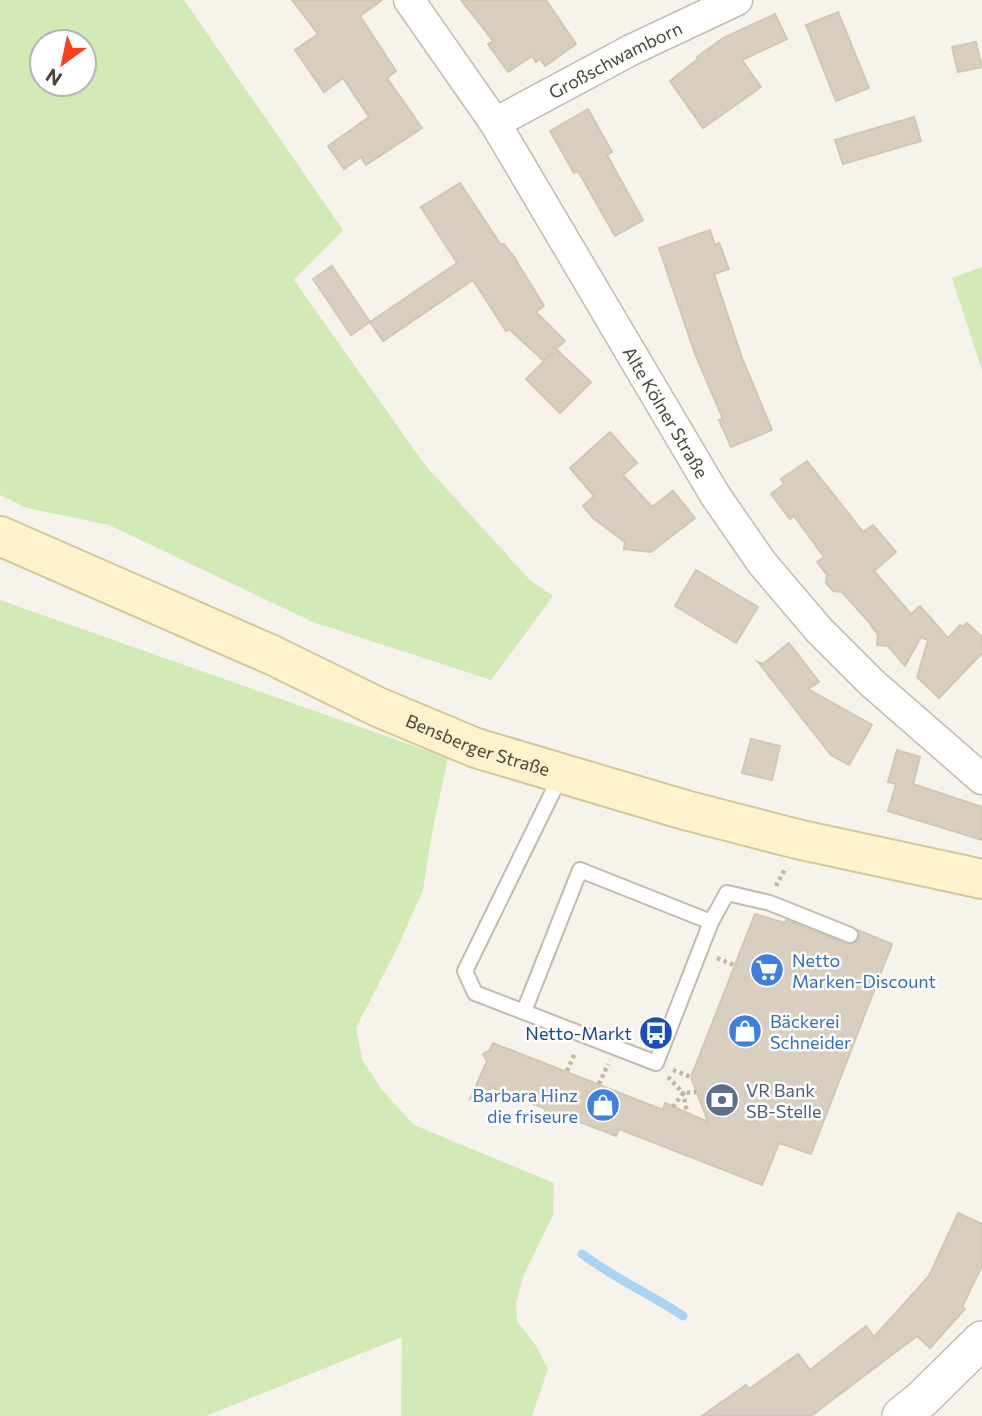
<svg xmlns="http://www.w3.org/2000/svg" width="982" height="1416" viewBox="0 0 982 1416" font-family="Commissioner,sans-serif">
<rect width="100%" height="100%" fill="#f6f3ec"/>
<g fill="#d2eab5" fill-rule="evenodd">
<path d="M0,0H184L343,230L294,280L425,465L530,580L553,596L491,680L313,622L109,525L27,508L0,495ZM42,42H84V84H42Z"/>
<polygon points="982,267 982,370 952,278"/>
<polygon points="0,600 448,758 431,838 423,890 398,946 356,1028 362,1059 382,1090 414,1125 554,1183 553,1215 523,1277 516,1304 517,1321 536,1346 548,1369 532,1416 401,1416 402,1337 206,1416 0,1416"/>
</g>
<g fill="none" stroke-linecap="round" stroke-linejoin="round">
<path stroke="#a9d4f2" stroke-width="9" d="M582,1254C614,1278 650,1294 683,1316"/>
</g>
<g fill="#d8cfc1" stroke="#d3c7b4" stroke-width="2">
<polygon points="292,0 382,0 360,16 396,71 387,78 422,128 366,165 361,157 344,169 328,146 369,117 343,78 324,92 295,50 318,34"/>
<polygon points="461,0 546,0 576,44 545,66 540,59 536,62 532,56 508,72 488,44 493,41"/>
<polygon points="838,12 869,88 836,101 806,25"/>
<polygon points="775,14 787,39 742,60 761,87 703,128 670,81 698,59 697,57 723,38"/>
<polygon points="976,42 982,67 958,72 952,47"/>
<polygon points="588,109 612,152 607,155 643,220 615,236 578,171 574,173 550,131"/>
<polygon points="914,117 921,141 843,164 835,140"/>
<polygon points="460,183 501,245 504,244 514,257 535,291 544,306 536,312 565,341 556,349 591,382 560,413 526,379 553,352 544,361 509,329 506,331 473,280 383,341 370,322 457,263 421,207"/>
<polygon points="710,230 715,245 719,243 729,269 714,274 742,358 772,430 731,447 719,420 723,419 695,354 659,248"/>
<polygon points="332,266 370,322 351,335 313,279"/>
<polygon points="610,432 637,463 623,475 652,507 673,491 695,518 651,552 624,549 625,542 593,518 583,506 594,496 570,468"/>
<polygon points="807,461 863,532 873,525 896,552 874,571 911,614 920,606 948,638 960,625 963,627 967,623 982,637 982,653 939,698 917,677 928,640 921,637 905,666 888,646 877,645 878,635 867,620 842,592 833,591 826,583 827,575 817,562 824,557 794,516 790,519 771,494 784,484 781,479"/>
<polygon points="696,570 758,607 736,643 675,606"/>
<polygon points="789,643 819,682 808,689 872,725 849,765 831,755 758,662 763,664"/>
<polygon points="751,739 780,746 772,780 742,773"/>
<polygon points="897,750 920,757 913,784 982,807 982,840 888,811 896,784 888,782"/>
<polygon points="755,914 785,923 786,920 847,944 856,942 859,938 858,930 892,944 811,1154 779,1143 762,1185 619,1129 616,1136 556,1113 547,1116 544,1108 525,1101 517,1104 511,1092 500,1097 494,1087 470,1099 487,1061 483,1054 490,1050 493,1043 663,1110 665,1103 708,1122 691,1077"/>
<polygon points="958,1213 982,1224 982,1266 962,1307 965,1309 930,1348 917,1336 811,1416 702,1416 746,1385 749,1389 798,1354 810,1370 866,1326 874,1337 929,1276"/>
</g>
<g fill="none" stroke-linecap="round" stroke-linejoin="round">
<g stroke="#c2bbae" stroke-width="18">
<g id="service">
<polyline points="561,775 465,971 475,993 656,1063 711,922 727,893 770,903 850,935"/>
<polyline points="524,1011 580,870 711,922"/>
</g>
</g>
<g stroke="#c2bbae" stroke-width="33">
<g id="minor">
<path id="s1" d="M409,0L495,123L715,495L762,563L819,630L872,683L982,779"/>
<path id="s2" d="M495,123L631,50L737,0"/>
</g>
</g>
<g stroke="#c2bbae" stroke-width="40">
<polyline id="tertiary" points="901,1416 922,1399 982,1340"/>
</g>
<g stroke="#d6c79b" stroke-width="42">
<g id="secondary">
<path id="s3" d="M0,536L272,655L378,707L476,748L685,810L797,839L982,879"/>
</g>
</g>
<g stroke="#c4b79f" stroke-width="4.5" stroke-dasharray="3.5 3.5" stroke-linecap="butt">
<polyline points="776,886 785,869"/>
<polyline points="717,958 736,966"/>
<polyline points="673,1070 691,1077"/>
<polyline points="567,1071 575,1053"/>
<polyline points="668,1077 683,1093 687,1112"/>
<polyline points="599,1084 608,1064"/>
<polyline points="673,1107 683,1093 696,1092"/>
</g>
<use href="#service" stroke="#fff" stroke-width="14"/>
<use href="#minor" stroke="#fff" stroke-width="30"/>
<use href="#tertiary" stroke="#fff" stroke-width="37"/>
<use href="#secondary" stroke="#fff3cd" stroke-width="38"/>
</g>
<defs>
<g id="supermarket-disc" transform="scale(1.75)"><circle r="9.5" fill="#3f7fe0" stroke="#fff"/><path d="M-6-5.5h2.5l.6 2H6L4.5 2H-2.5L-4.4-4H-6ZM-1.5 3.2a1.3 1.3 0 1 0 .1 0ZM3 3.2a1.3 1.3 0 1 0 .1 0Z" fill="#fff"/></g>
<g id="shop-disc" transform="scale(1.75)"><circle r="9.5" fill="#3f7fe0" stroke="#fff"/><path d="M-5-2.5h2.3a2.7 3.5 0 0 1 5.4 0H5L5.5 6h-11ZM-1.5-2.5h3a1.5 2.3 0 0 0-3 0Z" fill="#fff"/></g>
<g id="bus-disc" transform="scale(1.75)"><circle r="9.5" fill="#1a4fb4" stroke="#fff"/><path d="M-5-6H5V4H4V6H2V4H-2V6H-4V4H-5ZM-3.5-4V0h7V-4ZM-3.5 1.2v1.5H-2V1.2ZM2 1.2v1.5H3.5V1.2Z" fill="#fff"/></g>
<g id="bank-disc" transform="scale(1.75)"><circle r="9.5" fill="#5c6f8a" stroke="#fff"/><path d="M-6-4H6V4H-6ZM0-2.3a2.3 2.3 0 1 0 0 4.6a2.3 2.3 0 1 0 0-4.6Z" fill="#fff"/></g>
</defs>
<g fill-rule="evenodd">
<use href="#supermarket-disc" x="767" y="970"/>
<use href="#shop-disc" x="745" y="1031"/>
<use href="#bus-disc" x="656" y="1033"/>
<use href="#bank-disc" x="722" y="1100"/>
<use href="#shop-disc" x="603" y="1105"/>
</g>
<g text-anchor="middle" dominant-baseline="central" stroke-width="5" stroke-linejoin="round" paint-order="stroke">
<g font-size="18" fill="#4b4439" stroke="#fff">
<text stroke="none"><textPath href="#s2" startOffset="136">Großschwamborn</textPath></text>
<text stroke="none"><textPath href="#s1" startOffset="486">Alte Kölner Straße</textPath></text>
<text stroke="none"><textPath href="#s3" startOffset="522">Bensberger Straße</textPath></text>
</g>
<g font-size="18" fill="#366cbe" stroke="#fff" text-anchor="start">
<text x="792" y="960">Netto<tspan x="792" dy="21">Marken-Discount</tspan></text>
<text x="770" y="1021">Bäckerei<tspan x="770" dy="21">Schneider</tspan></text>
<text x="578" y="1095" text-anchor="end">Barbara Hinz<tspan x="578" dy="21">die friseure</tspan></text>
</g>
<g font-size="18" fill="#164399" stroke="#fff" text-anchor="end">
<text x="632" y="1033">Netto-Markt</text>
</g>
<g font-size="18" fill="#4e5e75" stroke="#fff" text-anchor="start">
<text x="746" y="1090">VR Bank<tspan x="746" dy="21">SB-Stelle</tspan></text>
</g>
</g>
<g transform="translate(63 63) rotate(213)"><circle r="33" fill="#ffffff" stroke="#b7b4b0" stroke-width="2"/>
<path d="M0-5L12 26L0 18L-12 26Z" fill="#fc3f1d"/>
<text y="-10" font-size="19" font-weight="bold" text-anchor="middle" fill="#4b4439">N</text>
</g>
</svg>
